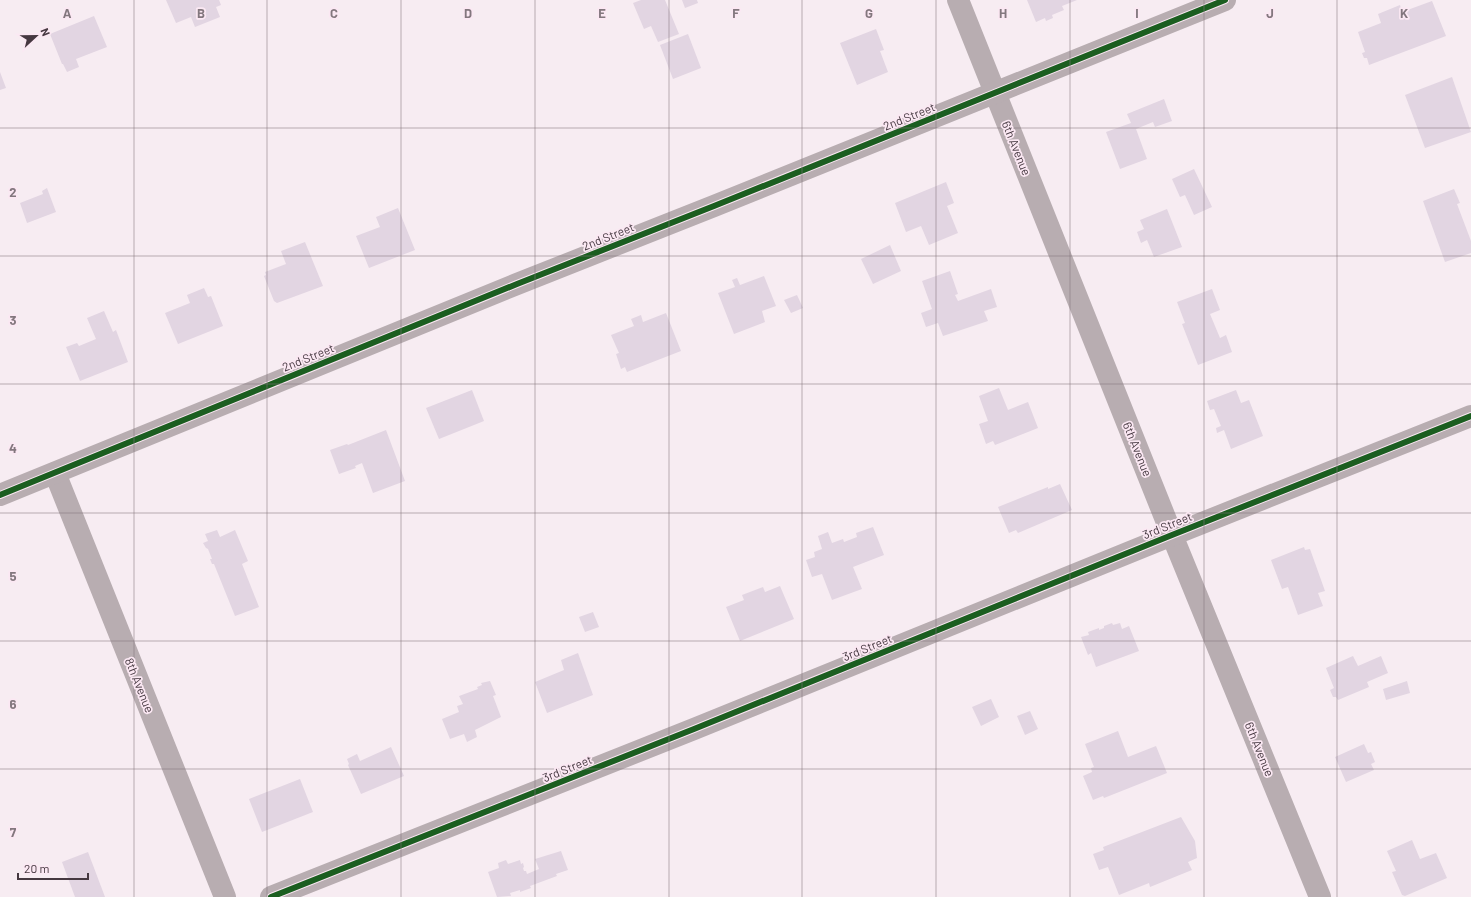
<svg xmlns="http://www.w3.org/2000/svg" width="1471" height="897" viewBox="0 0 1471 897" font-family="Barlow,sans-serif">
<rect width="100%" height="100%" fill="#f7ecf2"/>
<g fill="#e2d5e2">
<polygon points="166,0 219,0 221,5 216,7 220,17 195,27 191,17 176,23"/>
<polygon points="641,0 665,0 679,34 658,42 651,26 644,29 633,3"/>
<polygon points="682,0 697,0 698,3 685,8"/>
<polygon points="1027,0 1077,0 1062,6 1064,10 1052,15 1053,18 1046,21 1045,18 1036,22"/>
<polygon points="1432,1 1446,36 1369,65 1367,58 1364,58 1362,53 1365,52 1358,32 1381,23 1378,14 1400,5 1402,12"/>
<polygon points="94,16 107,47 76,59 79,67 67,72 63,64 62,64 50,34"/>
<polygon points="876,29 884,50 880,51 888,72 857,85 840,43"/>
<polygon points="688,34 701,68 673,79 660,45"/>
<polygon points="0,72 6,88 0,90"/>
<polygon points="1452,77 1471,132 1425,148 1405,95"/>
<polygon points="1164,99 1172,121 1155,127 1153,122 1136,129 1147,159 1120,169 1106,132 1131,123 1127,114"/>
<polygon points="1194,169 1212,207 1194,215 1185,195 1180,197 1172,179"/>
<polygon points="946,182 954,203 947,206 958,233 929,245 921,226 906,232 895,203"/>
<polygon points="47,188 56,212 27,223 20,203 43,194 42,191"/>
<polygon points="1454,189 1460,203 1457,204 1471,241 1471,253 1445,262 1423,201"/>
<polygon points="398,208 415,250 369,268 356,236 380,227 376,217"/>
<polygon points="1167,209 1182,247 1154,257 1147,240 1141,243 1137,232 1144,229 1140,220"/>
<polygon points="305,242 323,286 277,303 274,301 264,276 266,275 265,272 286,264 281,251"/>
<polygon points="890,245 901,271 873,284 861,259"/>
<polygon points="950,271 958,294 955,295 958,301 991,289 997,307 984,311 988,321 943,336 938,323 926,327 921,313 932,309 922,281"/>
<polygon points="764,276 776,306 762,311 765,322 734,334 718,293 735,287 732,280 737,278 740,285"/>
<polygon points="204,288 208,297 211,296 223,326 178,344 165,313 190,303 187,295"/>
<polygon points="1212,289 1220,310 1210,314 1220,338 1226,335 1232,352 1198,365 1182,324 1185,323 1177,302"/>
<polygon points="797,295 803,308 791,313 784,300"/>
<polygon points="104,311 113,332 116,330 128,362 80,381 66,347 77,343 79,346 96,339 87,318"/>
<polygon points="666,313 681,351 627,372 625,367 621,369 616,354 619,353 611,335 634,326 631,319 641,315 643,322"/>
<polygon points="999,388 1008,410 1028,402 1038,428 995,445 993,441 986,444 979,424 988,421 979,396"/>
<polygon points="472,390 484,421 439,439 426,408"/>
<polygon points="1236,390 1241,403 1249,400 1263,436 1231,449 1224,430 1217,433 1216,428 1221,426 1214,409 1210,410 1207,401"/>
<polygon points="386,430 405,481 373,493 362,463 355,466 356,468 339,474 330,450 347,444 348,445"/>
<polygon points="1060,484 1072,510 1018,533 1016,530 1009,533 998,507 1048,487 1048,489"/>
<polygon points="873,527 884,555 853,567 862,589 832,600 822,574 812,577 806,560 815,557 814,552 822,549 818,536 828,532 832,543 843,539 844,542 857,537 856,533"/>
<polygon points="217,530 220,537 235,530 248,561 242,564 259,607 235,616 214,564 212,564 210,559 212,559 208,549 206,548 203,543 208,541 205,534"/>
<polygon points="1304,547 1305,550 1310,549 1325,591 1318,593 1323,606 1298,615 1288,587 1282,589 1271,560"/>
<polygon points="780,586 794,619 740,641 726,607 744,600 742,595 763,587 765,592"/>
<polygon points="593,612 599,627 585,632 579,617"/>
<polygon points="1112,623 1113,625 1120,623 1122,629 1129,626 1139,651 1096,667 1091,653 1088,655 1081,637 1089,635 1088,632 1099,628 1099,630 1104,628 1104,626"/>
<polygon points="578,653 593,695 547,713 535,682 564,670 561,660"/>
<polygon points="1353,656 1358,666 1381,656 1388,673 1367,682 1369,687 1338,700 1336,697 1333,697 1330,690 1334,688 1326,668"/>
<polygon points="490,681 496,695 493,696 501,717 475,730 477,737 467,742 464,734 450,739 442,719 459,712 457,706 463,704 459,696 478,689 477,687 482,685 481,683"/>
<polygon points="1407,681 1410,693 1386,700 1383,689"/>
<polygon points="991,699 999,717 981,726 972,707"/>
<polygon points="1030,711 1038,729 1025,735 1017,716"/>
<polygon points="1118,731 1128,757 1156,746 1167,773 1104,798 1103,796 1093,800 1083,776 1092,772 1091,768 1094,767 1085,744"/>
<polygon points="1364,744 1368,753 1371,752 1375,762 1371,764 1374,770 1346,782 1335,757"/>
<polygon points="391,747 404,776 361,794 348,765 349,764 347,759 357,754 360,761"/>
<polygon points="300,779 313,812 262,832 249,799"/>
<polygon points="1181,817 1195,841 1197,858 1188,862 1192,870 1150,887 1149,883 1119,895 1108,867 1099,870 1093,854 1104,850 1103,847"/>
<polygon points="1412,840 1420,859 1436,853 1447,878 1405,896 1402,895 1392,872 1396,871 1387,851"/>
<polygon points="561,851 568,870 556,874 557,876 530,886 531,888 520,892 520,890 510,893 511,896 497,897 488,872 499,868 498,863 506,860 508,864 520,860 521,864 523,863 524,867 523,868 524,871 526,871 527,874 539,869 535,859"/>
<polygon points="88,852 105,897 75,897 62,862"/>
</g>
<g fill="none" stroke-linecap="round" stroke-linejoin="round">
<g stroke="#b8adb1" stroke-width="22">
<polyline points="958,0 1172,535 1320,897"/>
<polyline points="55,473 225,897"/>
<polyline points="0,495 517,284 714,206 1225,0"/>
<polyline points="271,897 694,729 1172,535 1471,416"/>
</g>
<g stroke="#fbe8f3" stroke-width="8">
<g id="cycleway">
<polyline points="0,495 517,284 714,206 1225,0"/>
<polyline points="271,897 694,729 1172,535 1471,416"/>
</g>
</g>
<use href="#cycleway" stroke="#1b5e20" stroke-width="6"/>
</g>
<path fill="none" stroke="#83777e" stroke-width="1" stroke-opacity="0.55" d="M134,0V897M267,0V897M401,0V897M535,0V897M669,0V897M802,0V897M936,0V897M1070,0V897M1204,0V897M1337,0V897M0,128H1471M0,256H1471M0,384H1471M0,513H1471M0,641H1471M0,769H1471"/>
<g text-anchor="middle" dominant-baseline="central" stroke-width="3.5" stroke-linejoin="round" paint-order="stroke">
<g font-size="12" fill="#453840" stroke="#fbe8f3">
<text transform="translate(909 116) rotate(-22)">2nd Street</text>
<text transform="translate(1017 148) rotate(68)">6th Avenue</text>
<text transform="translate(608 236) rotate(-22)">2nd Street</text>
<text transform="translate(308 357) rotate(-22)">2nd Street</text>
<text transform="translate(1138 449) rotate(68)">6th Avenue</text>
<text transform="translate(1167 525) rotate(-22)">3rd Street</text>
<text transform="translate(867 647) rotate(-22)">3rd Street</text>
<text transform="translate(140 685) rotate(68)">8th Avenue</text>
<text transform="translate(1260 749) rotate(68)">6th Avenue</text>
<text transform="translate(567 768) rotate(-22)">3rd Street</text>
</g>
</g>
<g font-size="13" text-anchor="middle" font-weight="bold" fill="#83777e" stroke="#fbe8f3" stroke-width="3.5" stroke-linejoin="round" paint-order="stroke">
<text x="67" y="18">A</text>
<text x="201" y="18">B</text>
<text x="334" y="18">C</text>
<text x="468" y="18">D</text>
<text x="602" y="18">E</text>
<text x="736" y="18">F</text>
<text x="869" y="18">G</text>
<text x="1003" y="18">H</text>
<text x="1137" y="18">I</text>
<text x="1270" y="18">J</text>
<text x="1404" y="18">K</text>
<text x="13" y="197">2</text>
<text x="13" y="325">3</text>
<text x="13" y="453">4</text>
<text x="13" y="581">5</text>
<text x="13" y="709">6</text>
<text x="13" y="837">7</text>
</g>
<g transform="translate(36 36) rotate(68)" stroke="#fbe8f3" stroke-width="3" paint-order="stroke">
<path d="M0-3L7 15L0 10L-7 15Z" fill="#453840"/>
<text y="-6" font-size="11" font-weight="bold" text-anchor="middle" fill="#453840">N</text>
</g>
<path d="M18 873v6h70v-6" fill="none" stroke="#453840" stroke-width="2"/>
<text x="24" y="873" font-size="12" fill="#453840" stroke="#fbe8f3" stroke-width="3" paint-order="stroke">20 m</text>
</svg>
